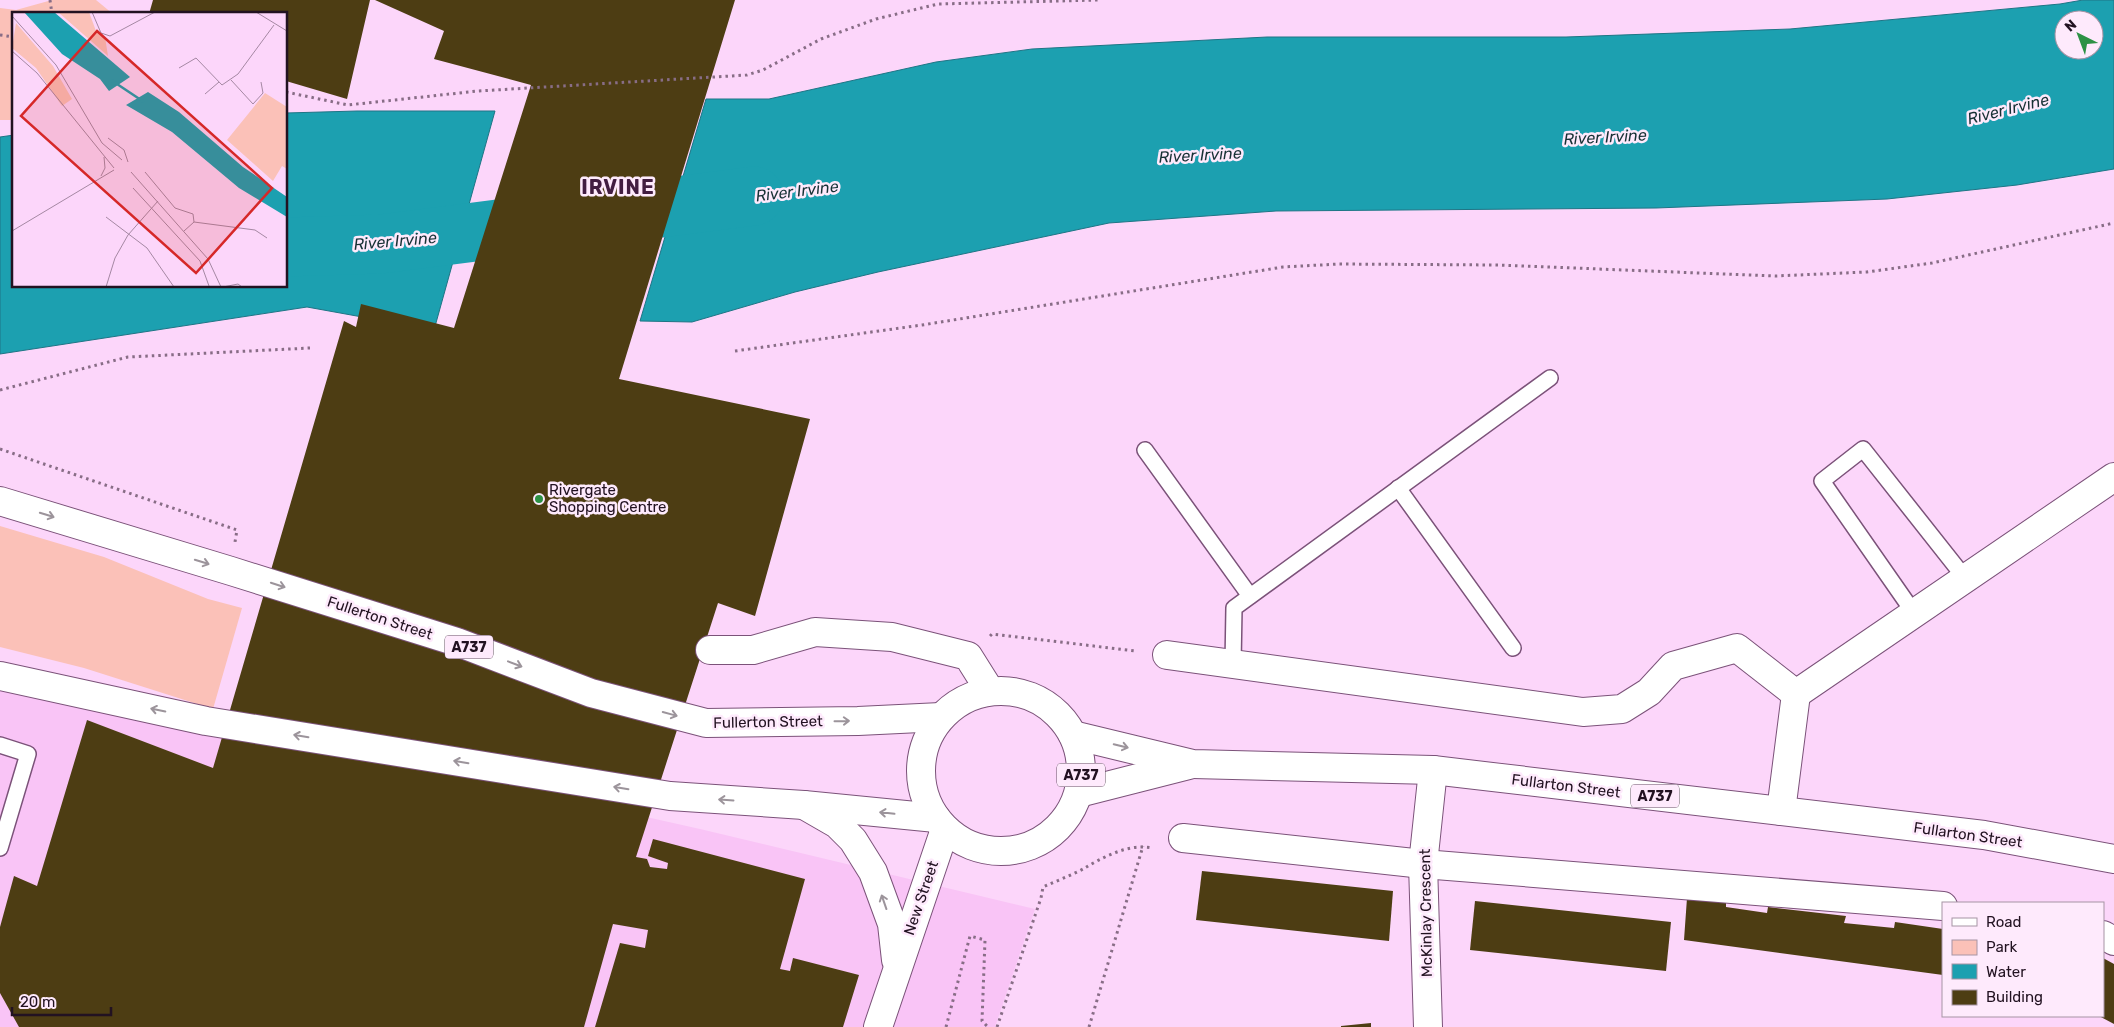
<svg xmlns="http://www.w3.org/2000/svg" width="2114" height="1027" viewBox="0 0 2114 1027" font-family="Rubik,sans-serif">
<rect width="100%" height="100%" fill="#fcd6fa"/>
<polygon fill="#f9c4f6" points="0,679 110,697 700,829 1035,909 995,1027 0,1027"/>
<g fill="#fbc1b8">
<polygon points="52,0 96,0 113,14 14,14 14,120 0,120 0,8 16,10"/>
<polygon points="0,526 104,557 208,599 242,608 213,709 84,668 0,647"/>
</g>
<g fill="#1ca0b0" stroke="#1e7585" fill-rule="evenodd">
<path d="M2083,0H2114V169L2017,185L1887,199L1656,208L1276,211L1109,223L878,272L795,292L692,322L640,321L706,99H769L936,62L1032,49L1267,37H1566L1790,29L2060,4ZM2064,20H2094V50H2064Z"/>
<polygon points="357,111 495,111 434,330 307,307 0,354 0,137 14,135 14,286 286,286 286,113"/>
</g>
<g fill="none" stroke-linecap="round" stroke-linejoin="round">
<polyline stroke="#1ca0b0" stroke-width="59" points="286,247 381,244 754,196"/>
</g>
<g fill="#4d3d13">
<polygon points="153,0 370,0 347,99 286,81 286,14 149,14"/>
<polygon points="375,0 735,0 619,379 810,419 755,616 718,603 636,857 647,859 650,867 667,869 668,863 648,856 653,839 805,879 780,969 790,971 793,958 859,975 843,1027 595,1027 620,943 645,948 648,930 613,924 584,1027 19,1027 0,993 0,927 14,876 37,886 87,720 213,768 344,321 356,327 361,304 454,328 531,85 434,59 444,31"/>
<polygon points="1202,871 1393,891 1389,941 1196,920"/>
<polygon points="1687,898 1726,900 1726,907 1767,913 1768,907 1846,916 1844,923 1894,928 1895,922 1943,929 1943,975 1684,940"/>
<polygon points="1475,901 1671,922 1666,971 1470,950"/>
<polygon points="2103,958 2114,964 2114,1024 2099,1016 2103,1016"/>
<polygon points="1371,1023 1371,1027 1341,1027 1341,1026"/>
</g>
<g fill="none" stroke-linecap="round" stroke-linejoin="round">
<g stroke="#7b5279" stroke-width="18">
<g id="lane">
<polyline points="1145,450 1250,596"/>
<polyline points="1398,488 1513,648"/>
<polyline points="1914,613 1822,481 1863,449 1965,578"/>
<polyline points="1233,664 1234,608 1550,378"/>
<polyline points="0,745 28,754 0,848"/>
</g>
</g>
<g stroke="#7b5279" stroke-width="30">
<g id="street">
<polyline points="710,650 753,650 815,632 892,637 968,656 990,691"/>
<polyline points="1167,655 1583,712 1622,709 1649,692 1673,666 1737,648 1796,694 1781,811"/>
<polyline points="1796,694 2114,477"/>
<polyline points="1183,838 1423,864 1943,906"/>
<polyline points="2103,935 2114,941"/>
<polyline points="1428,1027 1423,864 1433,770"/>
</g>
</g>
<g stroke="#7b5279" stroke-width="30">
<g id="secondary">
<polyline points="804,805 837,824 853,840 873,872 892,924 896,960"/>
<polyline points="878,1027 945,829"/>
</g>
</g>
<g stroke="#7b5279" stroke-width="30">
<g id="primary">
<polyline points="0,501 231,571 457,642 591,693 706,723 858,721 941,717"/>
<polyline points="0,676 206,721 670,796 804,805 936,818"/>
<circle cx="1001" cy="771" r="80"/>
<polyline points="1073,735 1193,764 1433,770 1984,835 2114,859"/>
<polyline points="1079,793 1189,765"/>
</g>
</g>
<g stroke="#886d86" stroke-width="3" stroke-dasharray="2.5 4" stroke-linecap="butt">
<polyline points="50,0 52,14"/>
<polyline points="0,35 14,37"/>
<polyline points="286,92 348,105 478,91 747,75 763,70 821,39 876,19 938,4 1099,0"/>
<polyline points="735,351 922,325 1283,267 1339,264 1498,265 1775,276 1867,272 1932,263 2114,223"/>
<polyline points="0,390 128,357 310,348"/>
<polyline points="0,449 237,530 235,542"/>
<polyline points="990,636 992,634 1136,651"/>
<polyline points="946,1027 970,936 985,940 982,1021 988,1027"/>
<path d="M997,1027L1041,898L1043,887C1056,881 1070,876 1083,869C1103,857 1129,843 1153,848"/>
<polyline points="1089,1027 1143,846"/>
</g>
<use href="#lane" stroke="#fff" stroke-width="15"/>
<use href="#street" stroke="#fff" stroke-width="28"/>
<use href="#secondary" stroke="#fff" stroke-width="28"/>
<use href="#primary" stroke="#fff" stroke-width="28"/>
</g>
<defs><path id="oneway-shaft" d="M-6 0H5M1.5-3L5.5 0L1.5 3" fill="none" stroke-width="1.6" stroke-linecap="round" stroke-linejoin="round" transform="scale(1.25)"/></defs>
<g stroke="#9c949b">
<use href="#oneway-shaft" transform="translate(47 515) rotate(17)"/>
<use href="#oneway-shaft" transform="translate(202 562) rotate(17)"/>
<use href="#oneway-shaft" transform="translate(278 585) rotate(18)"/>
<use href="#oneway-shaft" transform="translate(515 664) rotate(21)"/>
<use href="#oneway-shaft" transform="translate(158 710) rotate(-168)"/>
<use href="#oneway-shaft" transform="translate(670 714) rotate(15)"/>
<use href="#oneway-shaft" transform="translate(842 721) rotate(-1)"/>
<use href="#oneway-shaft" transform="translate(301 736) rotate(-171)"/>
<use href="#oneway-shaft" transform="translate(1121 746) rotate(14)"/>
<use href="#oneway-shaft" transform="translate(461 762) rotate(-171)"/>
<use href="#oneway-shaft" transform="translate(621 788) rotate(-171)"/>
<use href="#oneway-shaft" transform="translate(726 800) rotate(-176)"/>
<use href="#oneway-shaft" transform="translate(887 813) rotate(-174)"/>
<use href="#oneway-shaft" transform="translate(884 902) rotate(-109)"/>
</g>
<circle fill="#2d9145" stroke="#feeafc" stroke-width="2" cx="539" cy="499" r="5"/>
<g text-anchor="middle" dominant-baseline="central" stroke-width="5" stroke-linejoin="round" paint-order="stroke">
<g fill="#feeafc" stroke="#645363" stroke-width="1">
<rect x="445" y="635.5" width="48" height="23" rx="4"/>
<rect x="1057" y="763.5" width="48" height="23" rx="4"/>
<rect x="1631" y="784.5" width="48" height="23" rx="4"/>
</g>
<g font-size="14" font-weight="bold" fill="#221221">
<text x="469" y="647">A737</text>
<text x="1081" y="775">A737</text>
<text x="1655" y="796">A737</text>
</g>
<g font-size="15" fill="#221221" stroke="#feeafc" text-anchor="start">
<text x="549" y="490">Rivergate<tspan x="549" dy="17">Shopping Centre</tspan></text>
</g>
<g font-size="15" fill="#221221" stroke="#feeafc">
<text transform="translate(380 618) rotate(18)">Fullerton Street</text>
<text transform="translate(768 722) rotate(-1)">Fullerton Street</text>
<text transform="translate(1566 786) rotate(7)">Fullarton Street</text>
<text transform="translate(1968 835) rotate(8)">Fullarton Street</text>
<text transform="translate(921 898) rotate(-71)">New Street</text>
<text transform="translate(1426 913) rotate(-91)">McKinlay Crescent</text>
</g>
<g font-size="16" font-style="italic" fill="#173135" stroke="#feeafc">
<text transform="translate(2008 109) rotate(-14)">River Irvine</text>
<text transform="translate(1605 137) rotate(-3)">River Irvine</text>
<text transform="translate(1200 155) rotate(-3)">River Irvine</text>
<text transform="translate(797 191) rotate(-7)">River Irvine</text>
<text transform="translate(395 241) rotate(-5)">River Irvine</text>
</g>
<g font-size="20" font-weight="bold" letter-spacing="1" fill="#421d41" stroke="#feeafc">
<text x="618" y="187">IRVINE</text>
</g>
</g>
<g transform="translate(12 12)">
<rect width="275" height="275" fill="#fcd6fa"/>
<path d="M46,0H77L84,19L93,25L96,44ZM4,11L41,54L60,87L50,94L24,56L0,36ZM253,81L275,95V157L270,154L261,169L215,128Z" fill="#fbc1b8"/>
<path d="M12,0H42L118,65L97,79L88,67L50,42ZM136,80L167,100L231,155L275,185V205L227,176L160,120L114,93Z" fill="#1ca0b0"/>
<path fill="none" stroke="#1ca0b0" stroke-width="2.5" d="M99,68L132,90"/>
<path fill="none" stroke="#a588a3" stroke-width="1" d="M80,0L89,21L98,24L143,0M244,0L275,19M0,4L44,53L90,131L110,148M0,39L25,61L102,156M167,56L184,46L210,73L226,62L262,13M219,68L241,92L251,81L249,70M193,82L207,70M96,126L112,138L116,150M119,160L196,247L209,275M133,160L163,196L181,202L182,210L172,219M89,164L93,156L92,145M121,176L188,249L197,274M94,205L135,236L162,275M182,210L243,218L255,226M0,219L102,158M94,275L103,246L116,223L146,189M211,275L226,272L230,275"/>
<path fill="#d62828" fill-opacity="0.15" stroke="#d62828" stroke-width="2.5" d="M85,19L260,176L184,261L9,104Z"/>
<rect width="275" height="275" fill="none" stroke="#221221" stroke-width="2.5"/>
</g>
<rect x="1942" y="902" width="162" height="115" fill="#feeafc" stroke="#a694a4"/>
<rect x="1952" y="918" width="25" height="8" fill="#ffffff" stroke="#a694a4"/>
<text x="1986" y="927" font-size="15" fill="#221221">Road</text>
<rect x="1952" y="940" width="25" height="15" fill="#fbc1b8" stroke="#a694a4"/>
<text x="1986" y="952" font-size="15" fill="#221221">Park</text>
<rect x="1952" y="964" width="25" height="15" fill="#1ca0b0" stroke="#a694a4"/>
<text x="1986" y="977" font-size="15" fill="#221221">Water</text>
<rect x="1952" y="990" width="25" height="15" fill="#4d3d13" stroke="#a694a4"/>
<text x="1986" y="1002" font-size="15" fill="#221221">Building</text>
<g transform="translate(2079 35) rotate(318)"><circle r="24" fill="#feeafc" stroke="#a694a4"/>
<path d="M0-4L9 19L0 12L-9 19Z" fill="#2d9145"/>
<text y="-8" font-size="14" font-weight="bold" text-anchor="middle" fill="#221221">N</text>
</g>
<path d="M12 1007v8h99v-8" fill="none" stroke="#221221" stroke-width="2.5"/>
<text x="20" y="1007" font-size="15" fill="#221221" stroke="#feeafc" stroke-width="4" paint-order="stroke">20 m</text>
</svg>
